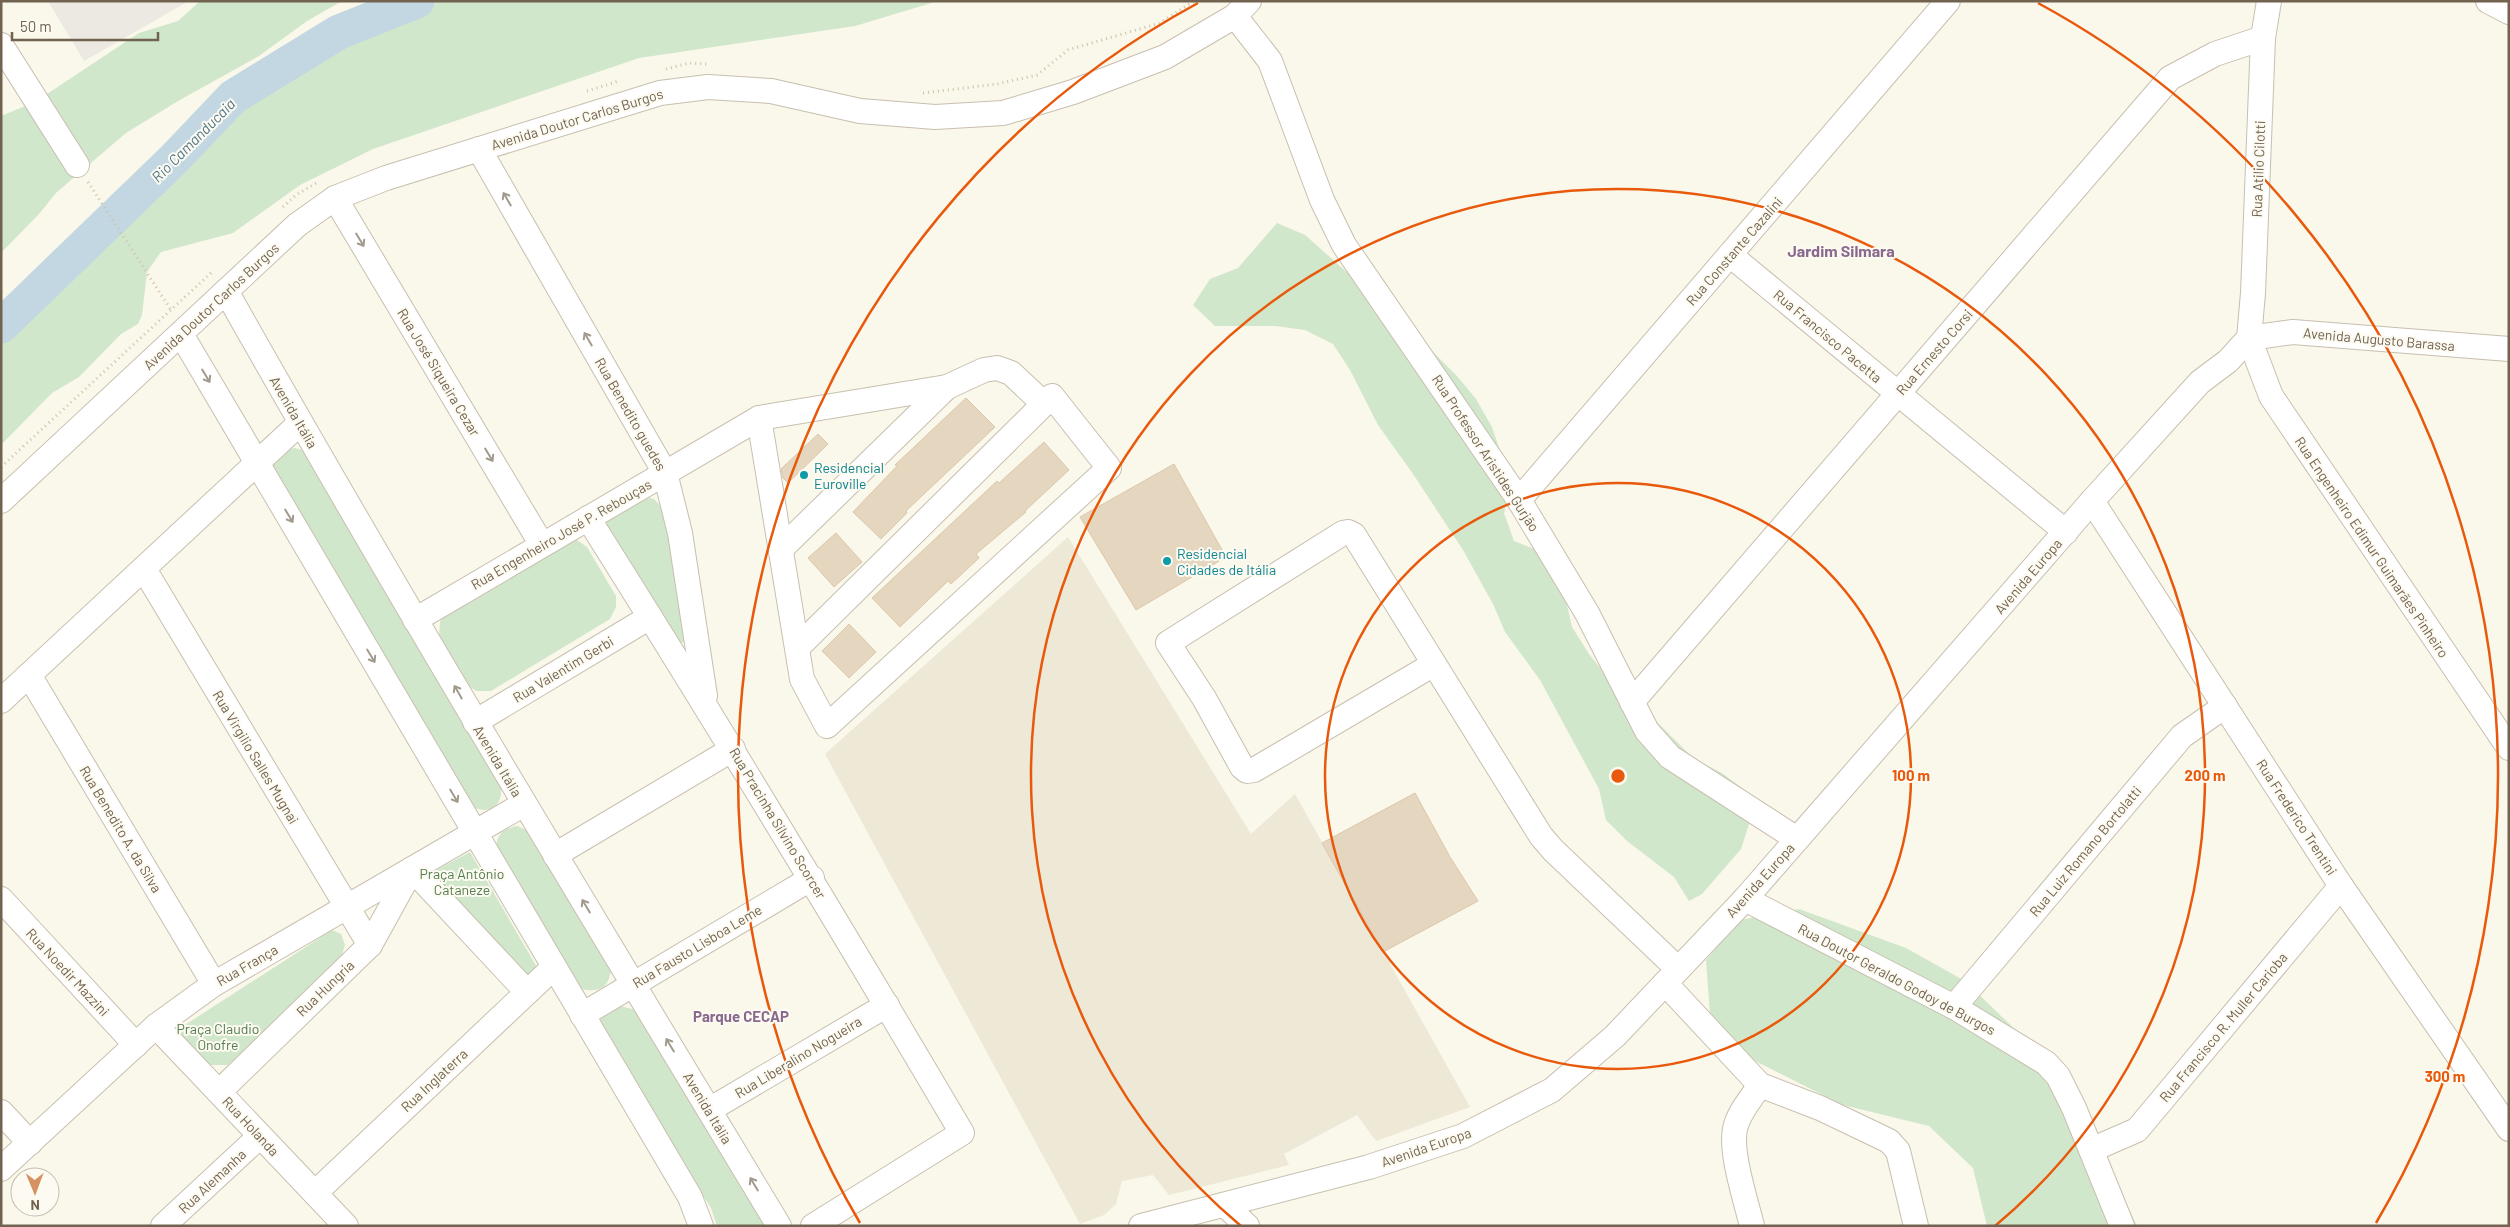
<svg xmlns="http://www.w3.org/2000/svg" width="2510" height="1227" viewBox="0 0 2510 1227" font-family="Barlow,sans-serif">
<rect width="100%" height="100%" fill="#faf7eb"/>
<polygon fill="#eee8d7" points="1068,537 1251,834 1295,794 1470,1107 1376,1141 1357,1115 1284,1154 1289,1165 1169,1195 1153,1175 1122,1181 1116,1204 1104,1215 1080,1224 825,754"/>
<polygon fill="#ece9e3" points="48,1 189,1 84,61"/>
<g fill="#d1e7cb">
<polygon points="200,1 342,1 307,21 259,56 178,101 126,133 57,192 38,215 1,253 1,116 35,102 139,33 178,21"/>
<polygon points="412,1 938,1 855,26 639,58 373,149 300,185 233,233 161,252 147,272 142,315 138,324 121,334 79,377 52,393 1,445 1,334 18,313 80,250 106,231 129,210 148,187 164,161 208,121 305,51 366,27"/>
<polygon points="1277,223 1305,235 1349,274 1375,290 1415,334 1457,376 1476,399 1492,427 1511,483 1504,513 1514,541 1542,552 1565,596 1572,627 1589,654 1608,678 1631,696 1694,759 1722,773 1746,791 1750,821 1741,849 1702,894 1689,901 1674,877 1627,841 1606,820 1599,789 1540,680 1505,632 1493,604 1463,550 1413,474 1378,425 1350,370 1333,344 1305,330 1275,326 1215,326 1193,305 1210,279 1238,268"/>
<path d="M295,448L306,451L501,784C504,808 487,817 468,804L271,471C276,457 280,451 295,448Z"/>
<polygon points="642,496 654,499 664,510 686,642 676,643 606,524 612,511"/>
<polygon points="577,540 587,547 616,596 616,607 610,619 491,691 476,691 464,683 439,636 440,622 445,612 565,541"/>
<path d="M517,826L529,831L611,969C609,988 599,993 581,989L496,846C498,832 504,829 517,826Z"/>
<polygon points="470,852 538,969 522,979 429,874"/>
<polygon points="1799,909 1906,948 1965,981 2062,1075 2137,1226 1987,1226 1973,1168 1929,1126 1843,1105 1743,1055 1710,1014 1706,960 1740,920"/>
<polygon points="332,930 341,934 345,945 342,955 228,1065 207,1065 180,1035 185,1025"/>
<polygon points="613,1004 636,1010 765,1226 717,1226 711,1208 603,1036 600,1023 603,1010"/>
</g>
<g fill="none" stroke-linecap="round" stroke-linejoin="round">
<polyline stroke="#c2d7e2" stroke-width="35" points="1,326 175,158 233,97 339,32 417,1"/>
</g>
<g fill="#e5d6bf" stroke="#ddc7a9">
<polygon points="966,398 995,427 906,511 907,513 881,539 853,512 897,466 895,465"/>
<polygon points="818,434 828,444 788,483 783,478 781,469"/>
<polygon points="1044,442 1069,470 1025,511 1026,512 976,554 979,558 951,584 948,581 900,627 872,598 997,481 999,483"/>
<polygon points="1174,464 1226,557 1136,610 1080,517"/>
<polygon points="836,533 862,562 834,587 808,558"/>
<polygon points="849,624 876,652 849,678 822,651"/>
<polygon points="1415,793 1450,857 1478,901 1383,952 1322,843"/>
</g>
<g fill="none" stroke-linecap="round" stroke-linejoin="round">
<g stroke="#c8bfaf" stroke-width="26">
<g id="minor">
<polyline points="2269,1 2263,38 2253,293 2249,338 2271,396 2509,748"/>
<polyline points="2488,1 2509,12"/>
<polyline points="1235,16 1270,61 1322,200 1344,245 1519,500 1587,613 1647,731 1670,757 1797,839"/>
<polyline points="1,45 77,165"/>
<polyline points="479,149 665,473 680,533 705,696"/>
<polyline points="335,198 542,545"/>
<polyline points="1730,255 2066,532"/>
<path d="M226,291C404,607 592,916 779,1226"/>
<polyline points="181,334 690,1197 701,1226"/>
<polyline points="2249,338 2293,332 2509,349"/>
<polyline points="759,418 802,679 827,726 1109,468 1052,396 797,648"/>
<polyline points="1519,500 1948,1"/>
<polyline points="1,501 297,225 335,198 386,178 660,93 708,87 771,91 860,111 935,117 1003,113 1073,92 1165,57 1235,16 1249,1"/>
<polyline points="2092,501 2341,886 2509,1129"/>
<path d="M588,518C716,721 840,926 962,1133L813,1226"/>
<polyline points="782,548 947,387"/>
<polyline points="144,569 370,945"/>
<polyline points="415,620 759,418 947,387 984,370 997,368 1011,373 1044,404"/>
<polyline points="1434,664 1254,770 1247,771 1242,767 1204,698 1168,643 1343,533 1348,532 1354,535 1541,836 1553,850 1678,969"/>
<polyline points="29,675 214,984"/>
<polyline points="1,701 300,423"/>
<polyline points="1632,702 2170,78 2215,54 2263,38"/>
<polyline points="475,722 650,617"/>
<polyline points="555,855 733,749"/>
<polyline points="1,899 136,1045"/>
<polyline points="1745,899 1954,1007 2046,1063 2058,1076 2074,1108 2122,1226"/>
<polyline points="1665,983 1760,1085 1820,1108 1889,1141 1898,1151 1916,1226"/>
<polyline points="1954,1007 2182,736 2225,706"/>
<polyline points="582,1015 812,878"/>
<polyline points="156,1026 346,1226"/>
<polyline points="219,1092 370,945 412,869 527,992"/>
<polyline points="709,1110 887,1005"/>
<polyline points="1,1112 30,1143"/>
<polyline points="2091,1150 2137,1130 2341,886"/>
<polyline points="1,1169 156,1026 214,984 524,804"/>
<polyline points="315,1193 554,967"/>
<polyline points="1225,1205 1247,1226"/>
<polyline points="163,1226 260,1136"/>
<polyline points="1141,1226 1369,1167 1463,1136 1552,1090 1615,1036 1745,899 2092,501 2200,382 2228,361 2249,338"/>
<path d="M1752,1226C1746,1201 1730,1153 1735,1129C1738,1113 1751,1099 1760,1085"/>
</g>
</g>
<g stroke="#d1c1a9" stroke-width="3" stroke-dasharray="1 4" stroke-linecap="butt">
<polyline points="666,69 689,63 707,64"/>
<polyline points="587,91 619,81"/>
<polyline points="923,93 997,84 1037,75 1068,50 1160,23 1194,1"/>
<polyline points="88,182 171,310"/>
<polyline points="283,207 296,195 318,182"/>
<polyline points="1,467 212,272"/>
</g>
<use href="#minor" stroke="#fff" stroke-width="24"/>
</g>
<defs><path id="oneway-shaft" d="M-6 0H5M1.5-3L5.5 0L1.5 3" fill="none" stroke-width="1.6" stroke-linecap="round" stroke-linejoin="round" transform="scale(1.25)"/></defs>
<g stroke="#a39a8e">
<use href="#oneway-shaft" transform="translate(507 199) rotate(-120)"/>
<use href="#oneway-shaft" transform="translate(360 240) rotate(59)"/>
<use href="#oneway-shaft" transform="translate(588 339) rotate(-120)"/>
<use href="#oneway-shaft" transform="translate(206 376) rotate(59)"/>
<use href="#oneway-shaft" transform="translate(489 455) rotate(59)"/>
<use href="#oneway-shaft" transform="translate(289 516) rotate(59)"/>
<use href="#oneway-shaft" transform="translate(371 656) rotate(59)"/>
<use href="#oneway-shaft" transform="translate(458 692) rotate(-120)"/>
<use href="#oneway-shaft" transform="translate(454 796) rotate(59)"/>
<use href="#oneway-shaft" transform="translate(586 906) rotate(-121)"/>
<use href="#oneway-shaft" transform="translate(670 1045) rotate(-121)"/>
<use href="#oneway-shaft" transform="translate(754 1184) rotate(-121)"/>
</g>
<g fill="none" stroke="#e8590c" stroke-width="2.5">
<circle cx="1618" cy="776" r="293"/>
<path d="M1241 1226A587 587 0 1 1 1995 1226"/>
<path d="M860 1223A880 880 0 0 1 1198 3M2038 3A880 880 0 0 1 2376 1223"/>
</g>
<g fill="#0f9aa8" stroke="#fdfbf1" stroke-width="2">
<circle cx="804" cy="475" r="5"/>
<circle cx="1167" cy="561" r="5"/>
</g>
<g text-anchor="middle" dominant-baseline="central" stroke-width="4" stroke-linejoin="round" paint-order="stroke">
<g font-size="14" fill="#726351" stroke="#fdfbf1">
<text transform="translate(577 119) rotate(-17)">Avenida Doutor Carlos Burgos</text>
<text transform="translate(2258 169) rotate(-88)">Rua Atilio Cilotti</text>
<text transform="translate(1734 251) rotate(-49)">Rua Constante Cazalini</text>
<text transform="translate(211 306) rotate(-43)">Avenida Doutor Carlos Burgos</text>
<text transform="translate(1828 336) rotate(40)">Rua Francisco Pacetta</text>
<text transform="translate(2379 339) rotate(5)">Avenida Augusto Barassa</text>
<text transform="translate(1934 352) rotate(-49)">Rua Ernesto Corsi</text>
<text transform="translate(439 372) rotate(59)">Rua José Siqueira Cezar</text>
<text transform="translate(294 412) rotate(60)">Avenida Itália</text>
<text transform="translate(631 414) rotate(60)">Rua Benedito guedes</text>
<text transform="translate(1486 453) rotate(57)">Rua Professor Aristides Gurjão</text>
<text transform="translate(561 534) rotate(-30)">Rua Engenheiro José P. Rebouças</text>
<text transform="translate(2372 547) rotate(56)">Rua Engenheiro Edimur Guimarães Pinheiro</text>
<text transform="translate(2028 576) rotate(-49)">Avenida Europa</text>
<text transform="translate(563 669) rotate(-31)">Rua Valentim Gerbi</text>
<text transform="translate(256 757) rotate(59)">Rua Virgilio Salles Mugnai</text>
<text transform="translate(498 761) rotate(59)">Avenida Itália</text>
<text transform="translate(2297 817) rotate(57)">Rua Frederico Trentini</text>
<text transform="translate(778 823) rotate(59)">Rua Pracinha Silvino Scorcer</text>
<text transform="translate(121 829) rotate(59)">Rua Benedito A. da Silva</text>
<text transform="translate(2085 851) rotate(-50)">Rua Luiz Romano Bortolatti</text>
<text transform="translate(1760 880) rotate(-48)">Avenida Europa</text>
<text transform="translate(697 946) rotate(-31)">Rua Fausto Lisboa Leme</text>
<text transform="translate(247 965) rotate(-30)">Rua França</text>
<text transform="translate(68 972) rotate(47)">Rua Noedir Mazzini</text>
<text transform="translate(1897 979) rotate(28)">Rua Doutor Geraldo Godoy de Burgos</text>
<text transform="translate(325 988) rotate(-44)">Rua Hungria</text>
<text transform="translate(2223 1027) rotate(-50)">Rua Francisco R. Muller Carioba</text>
<text transform="translate(798 1057) rotate(-31)">Rua Liberalino Nogueira</text>
<text transform="translate(434 1080) rotate(-43)">Rua Inglaterra</text>
<text transform="translate(708 1108) rotate(59)">Avenida Itália</text>
<text transform="translate(251 1126) rotate(47)">Rua Holanda</text>
<text transform="translate(1426 1147) rotate(-19)">Avenida Europa</text>
<text transform="translate(212 1181) rotate(-43)">Rua Alemanha</text>
</g>
<g font-size="14" fill="#0d838f" stroke="#fdfbf1" text-anchor="start">
<text x="814" y="467">Residencial<tspan x="814" dy="16">Euroville</tspan></text>
<text x="1177" y="553">Residencial<tspan x="1177" dy="16">Cidades de Itália</tspan></text>
</g>
<g font-size="14" fill="#537c4e" stroke="#fdfbf1">
<text x="462" y="873">Praça Antônio<tspan x="462" dy="16">Cataneze</tspan></text>
<text x="218" y="1028">Praça Claudio<tspan x="218" dy="16">Onofre</tspan></text>
</g>
<g font-size="15" font-style="italic" fill="#51758a" stroke="#fdfbf1">
<text transform="translate(193 140) rotate(-45)">Rio Camanducaia</text>
</g>
<g font-size="15" font-weight="bold" fill="#89698d" stroke="#fdfbf1">
<text x="741" y="1016">Parque CECAP</text>
</g>
<g font-size="16" font-weight="bold" fill="#89698d" stroke="#fdfbf1">
<text x="1841" y="250">Jardim Silmara</text>
</g>
</g>
<circle cx="1618" cy="776" r="8" fill="#e8590c" stroke="#fdfbf1" stroke-width="2.5"/>
<g font-size="15" text-anchor="middle" font-weight="bold" fill="#e8590c" stroke="#fdfbf1" stroke-width="4" stroke-linejoin="round" paint-order="stroke">
<text x="1911" y="781">100 m</text>
<text x="2205" y="781">200 m</text>
<text x="2445" y="1082">300 m</text>
</g>
<rect width="2510" height="1227" fill="none" stroke="#726351" stroke-width="5"/>
<g transform="translate(35 1192) rotate(179)"><circle r="24" fill="#fdfbf1" stroke="#c5beb1"/>
<path d="M0-4L9 19L0 12L-9 19Z" fill="#d49161"/>
<text y="-8" font-size="14" font-weight="bold" text-anchor="middle" fill="#726351">N</text>
</g>
<path d="M12 32v8h146v-8" fill="none" stroke="#726351" stroke-width="2.5"/>
<text x="20" y="32" font-size="15" fill="#726351" stroke="#fdfbf1" stroke-width="4" paint-order="stroke">50 m</text>
</svg>
